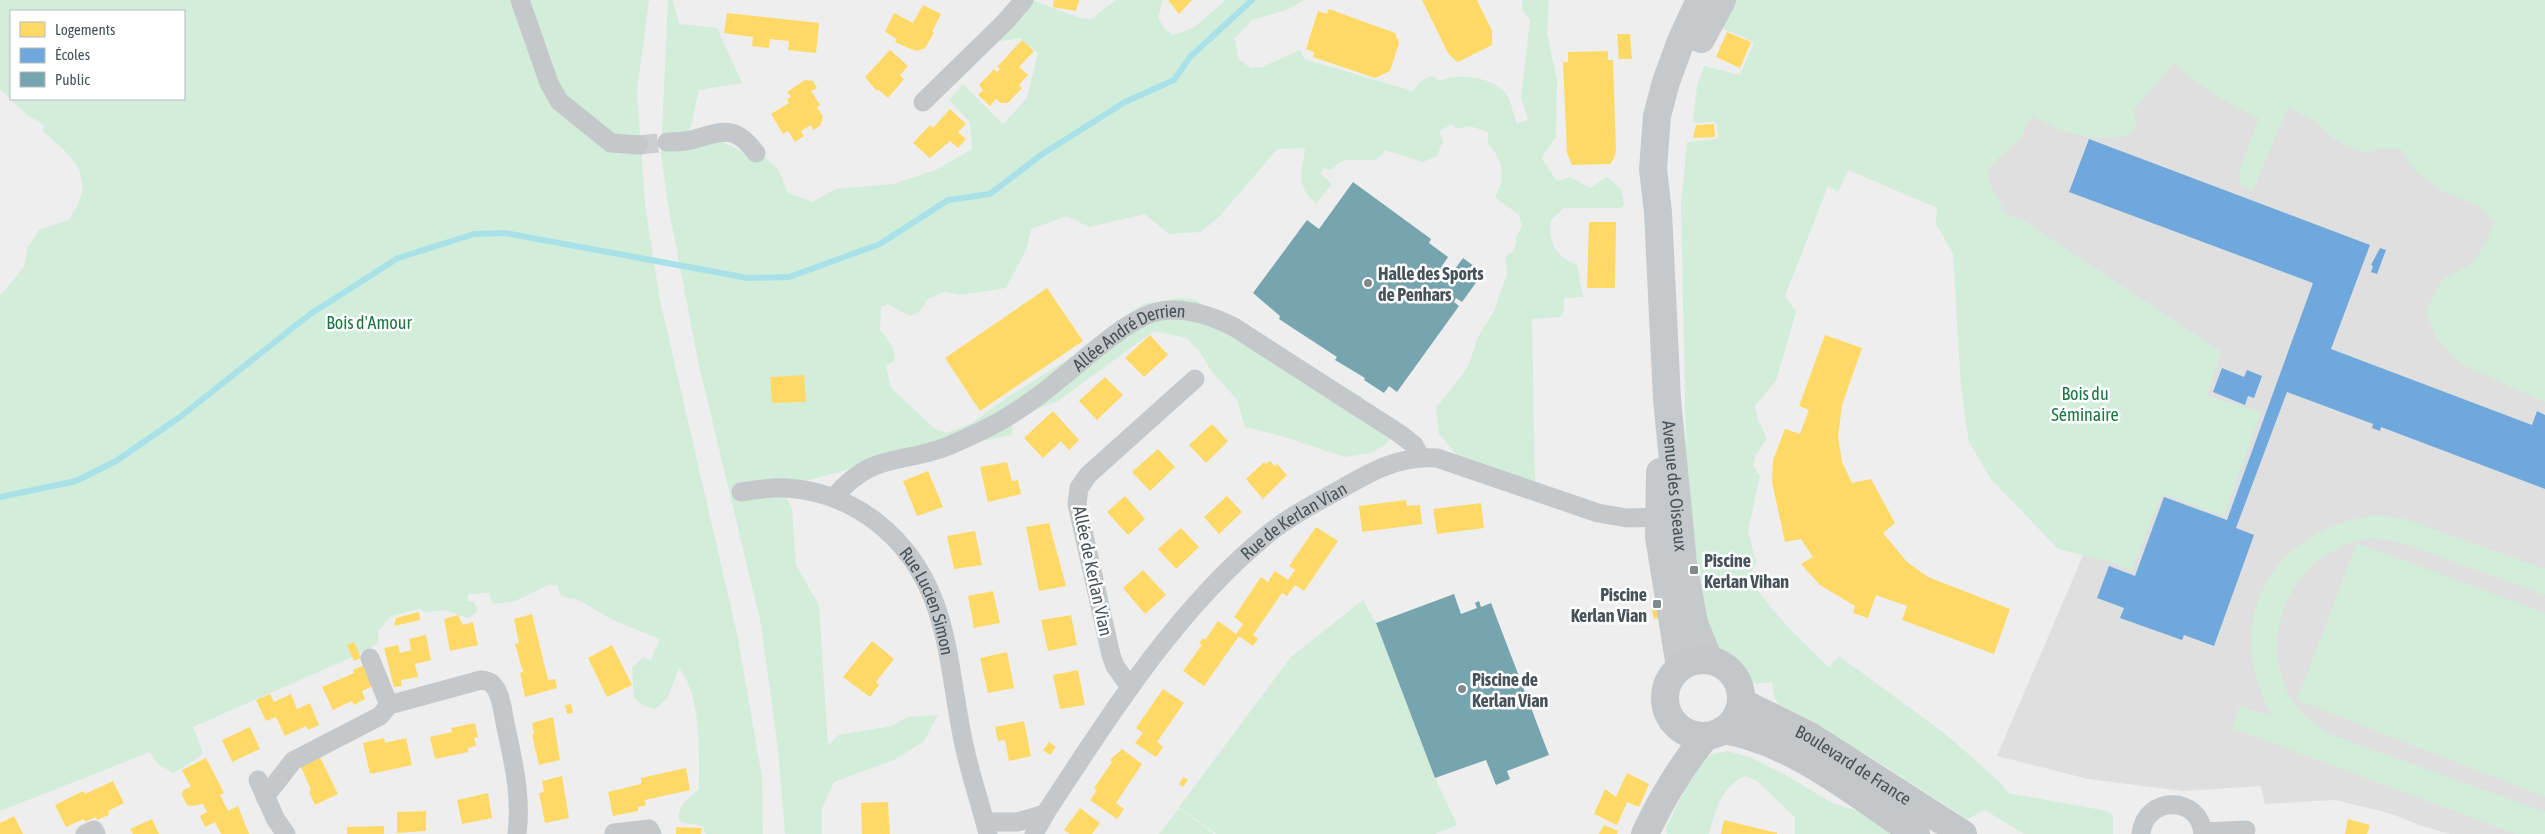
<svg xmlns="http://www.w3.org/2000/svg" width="2545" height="834" viewBox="0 0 2545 834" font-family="'Asap Condensed',sans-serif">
<rect width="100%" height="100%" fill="#eee"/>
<polygon fill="#e0dfdf" points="1736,0 2289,0 2545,163 2545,834 2450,834 2419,825 2392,814 2336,800 2265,804 2261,786 2183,791 2088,779 1997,756 2172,348"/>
<g fill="#d2edda" fill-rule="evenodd">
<path d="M0,0H649L637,91L645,205L660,300L738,638L762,778L763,834H706L703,827C694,822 687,825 679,821C677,805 688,799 699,789C699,754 702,696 679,668L668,697L655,709L644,706L634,698L632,668L643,657L651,660L660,639L615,621L577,599L565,598L560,594L557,585H548L515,601L493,604L489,593L468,594V601L474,602L478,611L469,618L444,610L425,612L419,609L391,616L378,631V643L368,650L193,727L203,753L192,762L173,773L158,764L150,752L0,811V296L24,267L28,247L39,230L69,220C74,211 81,201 82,191C86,166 61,146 43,132L44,125L26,114L0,89ZM11,11H184V99H11Z"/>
<path d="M668,0H673L679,24L717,28L742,83L699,90L689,133L718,139L751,156L761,154L778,169L788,193L813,202L836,189L894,184L936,170L972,149L970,122L949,100L963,84L1003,124L1027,98L1038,53L1020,38L996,42L1032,0L1080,18L1091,19L1116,0H1163L1158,18L1165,29L1173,35L1193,28L1226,0H1304L1289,9L1252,20L1235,38L1238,59L1251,68L1262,67L1300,50L1302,56L1307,60L1413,91L1421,81L1432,76L1439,81C1457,72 1495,77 1507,95C1512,103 1513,115 1517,124L1528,119L1521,97L1530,20L1522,10V0H1549L1547,33L1557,80L1556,137L1541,158L1557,181L1570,177L1590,188L1607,177L1621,189L1624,205L1621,208H1564L1551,220C1548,242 1556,257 1577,265L1583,297L1564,298V310L1561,317L1532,319L1535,483L1459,457L1439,434L1436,408L1468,367L1478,337L1494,311L1507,274L1505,257L1514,251L1517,235L1522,226L1519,215L1495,197C1506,177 1504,160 1488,144V132L1470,126L1456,129L1451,124L1439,132L1443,141L1437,156L1423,162L1385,150C1376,169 1356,155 1341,162C1337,164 1334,168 1331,170L1323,168L1321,174L1332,184L1316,204C1294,182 1302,176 1305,148L1277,149L1220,216L1201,232L1169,234L1145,214L1089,227L1067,216L1031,229L1026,250L1006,288L960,295L944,292L928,299L920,311L910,316L888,304L881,307L880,330C888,340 895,347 895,360L886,366L891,388L934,428L946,433L972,423L1006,398L1084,349L1115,323L1143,304L1179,298L1195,299L1213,313L1362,397L1393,434L1386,444L1371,453L1345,457L1282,436L1245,427L1237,400L1209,368L1200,352L1187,338L1154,331L1058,401L1012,419V435L989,440H975L938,454L846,470L795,484H780L792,509L796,565L819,605L828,746L838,735L892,726L908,717L938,715L924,741L896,759L834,782L822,808V834H785L778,750L761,624L698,361L668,204L661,154Z"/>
<path d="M1730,0H2545V402L2461,364L2437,339L2426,311L2442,280L2473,263L2486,243L2494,222L2479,206L2442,191L2416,172L2401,149L2380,148L2366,153L2346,146L2328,134L2318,122L2288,107L2253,190L2240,186L2239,171L2259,118C2229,105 2198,86 2174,63L2133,111L2137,122L2129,135C2093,142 2063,135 2032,115L2019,141L1998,158L1987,172L1991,187L2006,214L2024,221L2221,352L2207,396L2261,412L2224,516L2162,494L2132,570L2108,561L2058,549L1991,479L1969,442L1961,387L1953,254L1936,224L1937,208L1848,170L1838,192L1828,186L1785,296L1796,312L1776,381L1755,406L1758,420L1767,438L1755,456L1753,466L1760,476L1748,531L1756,562L1749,576C1770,612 1799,638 1829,667L1839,656L1944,733L2001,783L2008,793L2107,811L2113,816V834H2024L1985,810L1967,819L1864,753L1830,739L1785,714L1775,699L1772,682L1756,684L1713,652L1706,629L1699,569L1692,552L1687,492L1681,206L1687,142L1718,139L1717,125L1714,122L1693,123L1697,87L1704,66L1740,75L1754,42L1719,27Z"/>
<path d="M2380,515L2405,519L2545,569V595L2405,544C2392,541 2380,538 2367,539C2353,540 2340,547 2328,554C2281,581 2264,647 2289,695C2298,712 2312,723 2329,734L2545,812V834H2516L2232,728L2240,706L2273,717C2218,622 2272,526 2380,515Z"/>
<polygon points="2357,543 2545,613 2545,797 2297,700"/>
<polygon points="1363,600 1376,623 1435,778 1457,825 1435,834 1216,834 1179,807 1291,657"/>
<path d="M1727,751L1750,757L1791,778L1832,803L1880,818L1892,828L1889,834H1795V817L1757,781L1745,776C1720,788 1716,809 1709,834H1667L1666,828L1697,765L1712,754Z"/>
<polygon points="1179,808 1214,834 1159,834"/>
</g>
<g fill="#ffd966">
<polygon points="1054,0 1079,0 1076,11 1053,7"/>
<polygon points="1168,0 1192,0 1179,14"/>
<polygon points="1422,0 1477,0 1492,31 1492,45 1458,62 1455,60 1448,53"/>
<polygon points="923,5 941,14 932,32 934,33 925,48 917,51 908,48 895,42 897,39 885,32 894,13 913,23"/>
<polygon points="1329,9 1395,33 1399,43 1390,71 1375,78 1313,57 1314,52 1306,49 1318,11 1327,14"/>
<polygon points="727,13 819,23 816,53 788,50 789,41 770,39 769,48 752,46 753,37 724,33"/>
<polygon points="1727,32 1751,42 1740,68 1716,57"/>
<polygon points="1617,34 1630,34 1632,59 1619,59"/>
<polygon points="1022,40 1034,51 1019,67 1028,75 1019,85 1022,88 1008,103 1001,103 996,99 990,106 978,95 983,90 979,85 994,69 997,72 1000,69 997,67"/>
<polygon points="890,50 908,66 900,75 904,79 888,98 879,90 876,90 865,77"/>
<polygon points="1608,51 1608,60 1613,60 1616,151 1614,158 1610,164 1572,165 1567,153 1563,62 1568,62 1568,52"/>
<polygon points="805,80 813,81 817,88 811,91 820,105 817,107 823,117 820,126 813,130 811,125 801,131 804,136 795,142 788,131 783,134 771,114 789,103 787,99 791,97 787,92"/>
<polygon points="950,109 966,124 958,132 966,139 958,148 950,141 930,158 913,143 930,125 933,128"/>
<polygon points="1714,124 1715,137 1693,138 1696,125"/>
<polygon points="1589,222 1616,222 1615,288 1587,288"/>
<polygon points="1047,288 1083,341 980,411 945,358"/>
<polygon points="1150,335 1168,355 1144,377 1125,358"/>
<polygon points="1825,335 1862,348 1842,405 1838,437 1842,462 1852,483 1871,479 1895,523 1883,533 1907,562 1928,577 2010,609 1994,654 1902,620 1907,606 1876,595 1868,618 1853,613 1855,606 1820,585 1801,564 1813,557 1801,539 1785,542 1772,482 1773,460 1785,429 1800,434 1809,410 1799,406"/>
<polygon points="804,375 806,402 772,403 770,377"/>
<polygon points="1105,377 1123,395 1097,420 1079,401"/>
<polygon points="1053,411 1079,440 1069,450 1061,441 1043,458 1024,438"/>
<polygon points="1212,424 1228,441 1206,463 1189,445"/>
<polygon points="1158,449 1175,467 1150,491 1132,472"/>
<polygon points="1270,461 1275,466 1277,464 1287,475 1263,499 1246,479 1264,462 1266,464"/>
<polygon points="1007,462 1012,481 1018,480 1021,494 988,502 980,467"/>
<polygon points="928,471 943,507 917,516 903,481"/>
<polygon points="1125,496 1145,519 1128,535 1107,512"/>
<polygon points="1227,496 1242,512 1219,534 1204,517"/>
<polygon points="1406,500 1407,506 1420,505 1422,524 1362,532 1359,506"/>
<polygon points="1481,503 1484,528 1437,534 1433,509"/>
<polygon points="1049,523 1066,586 1039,591 1026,527"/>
<polygon points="1316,527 1338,541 1304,591 1295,585 1287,596 1282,593 1253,635 1258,639 1253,646 1239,636 1204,686 1183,671 1202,645 1199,643 1203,638 1205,640 1218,621 1236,634 1243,624 1234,617 1261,577 1268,582 1275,571 1288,580 1295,570 1289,566"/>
<polygon points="1181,528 1199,547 1176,569 1158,549"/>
<polygon points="975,531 982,565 954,569 947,536"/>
<polygon points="1143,570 1166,595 1145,614 1123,588"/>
<polygon points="993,591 1000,623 974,628 968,596"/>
<polygon points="1657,605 1660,618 1654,619 1651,606"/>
<polygon points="419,612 420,620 394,626 396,618"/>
<polygon points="532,614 548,680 555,679 557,688 525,697 520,673 523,672 515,644 519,643 514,619"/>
<polygon points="458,615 463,625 473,622 478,645 450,651 444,619"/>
<polygon points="1071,615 1077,645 1048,651 1041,620"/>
<polygon points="426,635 431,660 415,664 418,677 401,680 402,686 394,687 384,648 398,645 400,653 411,650 409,639"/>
<polygon points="872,641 894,659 876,682 879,685 870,697 843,677"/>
<polygon points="354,642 361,658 354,661 347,645"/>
<polygon points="612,645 632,685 607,697 588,658"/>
<polygon points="1007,652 1014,688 988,693 980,658"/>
<polygon points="364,665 373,686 362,691 365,699 354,705 352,701 333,710 322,687 354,673 353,670"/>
<polygon points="1078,670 1085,705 1060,709 1053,675"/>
<polygon points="1163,689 1184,703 1157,742 1163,747 1156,757 1135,743 1143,733 1136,728"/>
<polygon points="270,694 274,702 291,694 297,709 310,703 319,725 308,730 306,726 285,736 276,717 266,721 256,700"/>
<polygon points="571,704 573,713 567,714 565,705"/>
<polygon points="553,717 560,760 539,765 532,735 534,734 532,723"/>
<polygon points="1024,721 1031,756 1009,761 1005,740 998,741 995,727"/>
<polygon points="475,723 478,737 474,738 476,746 468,748 468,752 435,759 430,737 452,732 451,728"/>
<polygon points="250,727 260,749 232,762 222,740"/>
<polygon points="384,738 385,743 406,738 412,765 370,774 363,743"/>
<polygon points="1049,742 1056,747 1050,755 1043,750"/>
<polygon points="1122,749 1142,764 1116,803 1124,809 1117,819 1090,800 1097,790 1094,788 1112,762 1110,760"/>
<polygon points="318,753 338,794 315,805 309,791 311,790 299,762"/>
<polygon points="206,758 224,793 220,795 228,811 238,806 249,834 221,834 215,822 205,827 200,816 207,812 203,804 191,806 187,805 182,795 183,790 191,787 182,770"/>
<polygon points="686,768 690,790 645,800 646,805 638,807 638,811 613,816 608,792 641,784 641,778"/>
<polygon points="1627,773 1649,784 1639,807 1627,802 1617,825 1594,814 1605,789 1616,797"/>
<polygon points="562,776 569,818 545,823 539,793 544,792 542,781"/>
<polygon points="1183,777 1188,780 1183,787 1179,784"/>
<polygon points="113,781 124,803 108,811 109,815 97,820 96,817 85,822 84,819 66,827 55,805 83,791 85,794"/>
<polygon points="488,793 492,818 462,824 457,800"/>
<polygon points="888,802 890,834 862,834 861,803"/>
<polygon points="1080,808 1100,823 1092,834 1070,834 1064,830"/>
<polygon points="426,811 426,831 397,833 397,812"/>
<polygon points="14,816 23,834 0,834 0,823"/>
<polygon points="152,819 159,834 133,834 130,829"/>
<polygon points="2348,819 2370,825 2367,834 2345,834"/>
<polygon points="1724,820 1777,833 1777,834 1721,834"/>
<polygon points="1604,825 1618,831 1617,834 1599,834"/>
<polygon points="384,826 384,834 347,834 347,827"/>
<polygon points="676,827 702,828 701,834 676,834"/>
</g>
<g fill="#6fa8dc">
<polygon points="2089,139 2370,245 2331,349 2532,425 2537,411 2545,415 2545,489 2381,427 2380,431 2372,428 2373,424 2287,392 2236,528 2254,535 2214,646 2184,635 2182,640 2120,618 2124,608 2097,598 2109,566 2135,576 2164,497 2227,520 2313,283 2069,192"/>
<polygon points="2380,248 2386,250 2377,274 2371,272 2373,266 2371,265"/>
<polygon points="2222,368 2244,377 2247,370 2262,376 2254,398 2248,396 2245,405 2213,392"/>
</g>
<g fill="#76a5af">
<polygon points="1353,182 1431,239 1429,243 1448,257 1442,266 1452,273 1463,258 1483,273 1462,302 1456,298 1454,302 1459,306 1397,392 1389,386 1384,393 1364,380 1365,378 1335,360 1337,357 1279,319 1280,316 1253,293 1307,220 1319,229"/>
<polygon points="1454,594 1461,614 1477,608 1475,603 1479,601 1481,607 1491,603 1549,755 1507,771 1510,779 1496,785 1486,760 1435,778 1376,623"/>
</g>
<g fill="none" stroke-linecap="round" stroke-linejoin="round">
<polyline stroke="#a9e1e9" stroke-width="6" points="0,497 76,481 116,461 180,417 309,315 398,258 474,234 505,233 748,278 789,277 880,244 948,200 990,194 1041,155 1125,102 1174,80 1190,57 1252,0"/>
<polyline stroke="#cccfd0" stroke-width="19" stroke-dasharray="19 9" stroke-linecap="butt" points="639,145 667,142"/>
<g stroke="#c5c8ca" stroke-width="19">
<polyline points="520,0 549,83 559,101 611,143 639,145"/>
<polyline points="923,102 1005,22 1024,0"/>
<path d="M667,142C675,142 683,142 691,140C722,132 734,123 756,153"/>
<path id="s1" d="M741,492C756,490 771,487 786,488C855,492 910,538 934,601C950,643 953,691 962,735C968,769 980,801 988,834"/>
<path id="s2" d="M834,497C870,456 890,464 937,450C956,444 975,434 993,425C1028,407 1060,379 1090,354C1109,339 1127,323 1150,314C1177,304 1210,315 1234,327L1400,434L1414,445L1420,457"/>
<path d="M370,658L389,705L481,680C488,681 492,682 496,689C502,699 503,712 505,723C513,760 522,796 517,834"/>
<polyline points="1130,687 1115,666 1111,655 1077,504 1079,488 1088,475 1195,379"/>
<polyline points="258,780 276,820 286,834"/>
<polyline points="265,797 293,761 380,716 389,705"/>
<polyline points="985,822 1017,822 1045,814"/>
<polyline points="2203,832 2246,830"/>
<polyline points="614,833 649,829 652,834"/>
<polyline points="85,834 94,830 96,834"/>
<path id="s3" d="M1034,834L1045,814C1109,716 1177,608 1268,534C1290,516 1314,504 1339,490C1370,472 1399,455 1437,458L1598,513L1627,518L1670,517"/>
<path d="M2141,834C2145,795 2200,795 2203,834"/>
</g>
<g stroke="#c6c9cb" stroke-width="28">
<path id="s4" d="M1700,0L1681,41L1666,82L1657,116L1653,169L1658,212L1667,399L1683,563L1694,623L1709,660"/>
<polyline points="1701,39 1722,0"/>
<polyline points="1660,472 1659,537 1680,667"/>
</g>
<g stroke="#c3c7c9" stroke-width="28">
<circle cx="1703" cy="698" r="38"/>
<path id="s5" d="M1741,702L1810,736L1963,834"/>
<path d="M1723,730C1795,742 1856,795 1916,834"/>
<path d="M1645,834C1662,798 1680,767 1706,736"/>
</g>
</g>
<g fill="#81898d" stroke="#fff" stroke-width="2">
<circle cx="1368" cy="283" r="5"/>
<rect x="1689" y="565" width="10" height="10" rx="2.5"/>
<rect x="1652" y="599" width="10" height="10" rx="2.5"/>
<circle cx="1462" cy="689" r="5"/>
</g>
<g text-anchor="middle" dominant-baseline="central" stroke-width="5" stroke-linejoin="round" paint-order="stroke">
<g font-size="18" font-weight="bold" fill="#465259" stroke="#fff" text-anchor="start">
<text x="1378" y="273">Halle des Sports<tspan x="1378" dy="21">de Penhars</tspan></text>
<text x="1704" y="560">Piscine<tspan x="1704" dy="21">Kerlan Vihan</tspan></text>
<text x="1647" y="594" text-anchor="end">Piscine<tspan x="1647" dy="21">Kerlan Vian</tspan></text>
<text x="1472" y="679">Piscine de<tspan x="1472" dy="21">Kerlan Vian</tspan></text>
</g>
<g font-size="18" fill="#1b7641" stroke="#fff">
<text x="369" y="322">Bois d'Amour</text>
<text x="2085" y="393">Bois du<tspan x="2085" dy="21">Séminaire</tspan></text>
</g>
<g font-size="18" fill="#465259" stroke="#fff">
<text stroke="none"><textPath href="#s2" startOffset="342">Allée André Derrien</textPath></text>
<text stroke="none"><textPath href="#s4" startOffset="495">Avenue des Oiseaux</textPath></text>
<text stroke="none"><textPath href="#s3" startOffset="411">Rue de Kerlan Vian</textPath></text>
<text transform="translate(1093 571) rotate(78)">Allée de Kerlan Vian</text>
<text stroke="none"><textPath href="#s1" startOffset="240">Rue Lucien Simon</textPath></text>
<text stroke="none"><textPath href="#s5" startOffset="129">Boulevard de France</textPath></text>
</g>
</g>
<rect x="10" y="10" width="175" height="90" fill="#ffffff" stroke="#b5babd"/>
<rect x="20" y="22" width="25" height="15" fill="#ffd966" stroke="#b5babd"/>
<text x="55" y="35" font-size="15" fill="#465259">Logements</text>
<rect x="20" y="48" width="25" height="15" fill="#6fa8dc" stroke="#b5babd"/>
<text x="55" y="60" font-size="15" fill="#465259">Écoles</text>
<rect x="20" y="72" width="25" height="15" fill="#76a5af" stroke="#b5babd"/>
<text x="55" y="85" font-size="15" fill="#465259">Public</text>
</svg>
